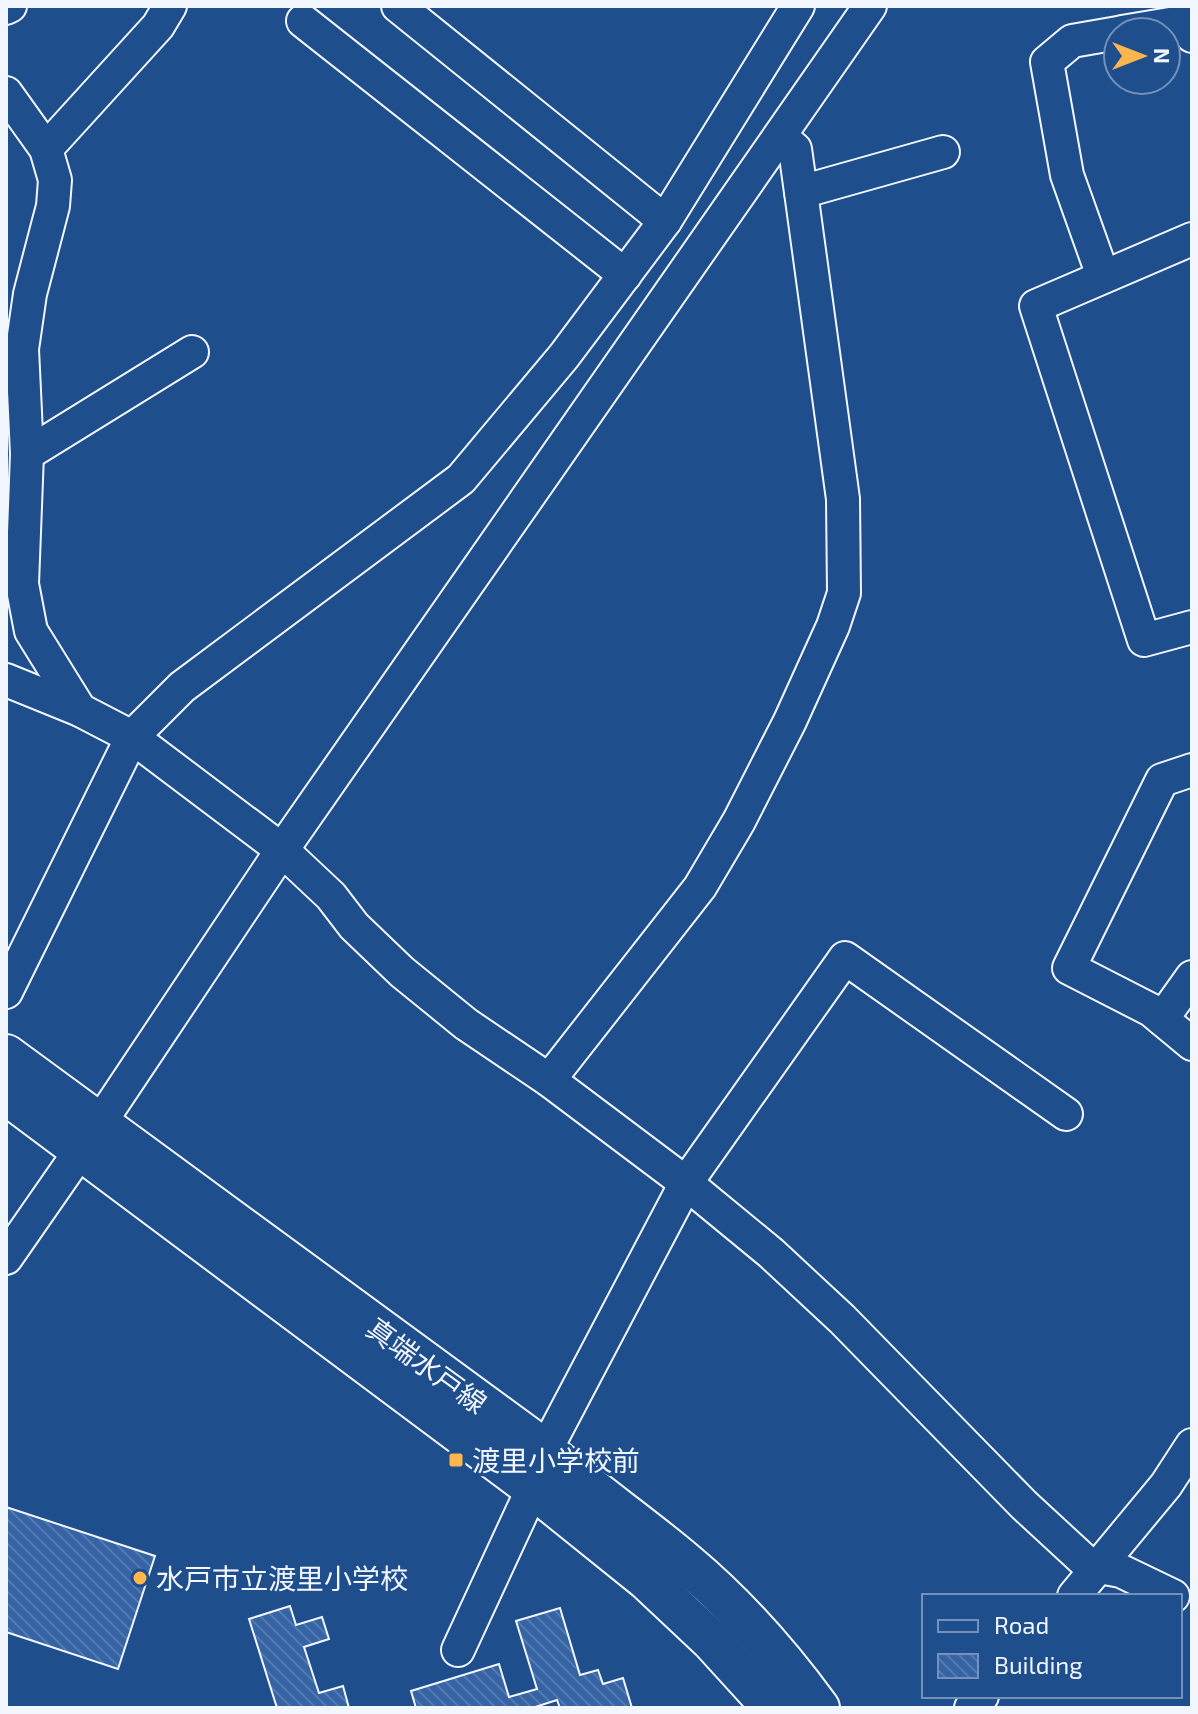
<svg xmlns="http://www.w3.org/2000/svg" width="1198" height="1714" viewBox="0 0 1198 1714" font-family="'Exo 2','Noto Sans JP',sans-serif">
<defs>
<pattern id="building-back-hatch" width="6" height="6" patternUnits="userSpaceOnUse" patternTransform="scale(2)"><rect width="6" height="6" fill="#3563a3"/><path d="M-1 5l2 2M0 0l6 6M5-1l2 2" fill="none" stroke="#537ab1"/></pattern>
</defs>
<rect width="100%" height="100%" fill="#1f4e8c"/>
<g fill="url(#building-back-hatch)" stroke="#f2f6ff" stroke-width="2">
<polygon points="6,1507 155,1556 118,1669 6,1632"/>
<polygon points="290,1606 296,1625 322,1617 329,1639 304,1647 319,1693 343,1686 349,1708 277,1708 249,1619"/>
<polygon points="560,1608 580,1675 598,1670 603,1684 623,1678 632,1708 560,1708 557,1700 532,1708 416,1708 411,1691 499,1664 509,1697 537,1689 516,1621"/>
</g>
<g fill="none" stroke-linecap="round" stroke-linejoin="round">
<g stroke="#f2f6ff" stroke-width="36">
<g id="minor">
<polyline points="398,6 665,221"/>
<polyline points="6,8 10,6"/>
<polyline points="303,21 625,275"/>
<polyline points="1122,32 1188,21 1192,36"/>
<polyline points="6,93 46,149 55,180 53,206 30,294 22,349 27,454 22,584 31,631 80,710 132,737 282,850 331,896 354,926 402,972 466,1024 549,1080 686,1183 771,1253 842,1319 1024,1505 1089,1565 1121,1571 1173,1596"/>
<polyline points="46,149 158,26 170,6"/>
<polyline points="801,192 943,152"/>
<polyline points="1192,239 1036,306 1144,640 1192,627"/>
<polyline points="1103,276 1067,175 1047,62 1072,41 1118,33"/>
<polyline points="27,454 192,352"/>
<polyline points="6,680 80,710"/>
<polyline points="1192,770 1162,780 1069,968 1151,1010 1192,1044"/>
<polyline points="6,992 132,737 182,687 461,479 564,356 665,221 798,6"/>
<polyline points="1162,1019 1192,977"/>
<polyline points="549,1080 700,887 739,821 790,721 833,626 844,593 843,499 801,192 795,149 780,136"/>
<polyline points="6,1258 99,1124 282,850 870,6"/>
<polyline points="545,1451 686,1183 845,958 1066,1114"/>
<polyline points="1074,1596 1166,1485 1192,1445"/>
<polyline points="458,1650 533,1488"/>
<polyline points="971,1708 982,1696"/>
</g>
</g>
<g stroke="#f2f6ff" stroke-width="44">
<g id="major">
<path d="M6,1055L541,1447C587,1488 639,1523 686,1563C735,1604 781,1656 819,1708"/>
<polyline points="6,1094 533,1488 646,1579 712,1641 773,1708"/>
</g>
</g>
<use href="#minor" stroke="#1f4e8c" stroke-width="32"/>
<use href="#major" stroke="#1f4e8c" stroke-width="40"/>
</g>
<g fill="#ffb74d" stroke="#1f4e8c" stroke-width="3">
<rect x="448" y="1452" width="16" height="16" rx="4"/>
<circle cx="140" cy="1578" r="8"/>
</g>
<g text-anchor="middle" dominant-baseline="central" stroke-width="6" stroke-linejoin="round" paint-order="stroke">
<g font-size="28" fill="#f2f6ff" stroke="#1f4e8c">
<text transform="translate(427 1365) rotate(36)">真端水戸線</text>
</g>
<g font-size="28" fill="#f2f6ff" stroke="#1f4e8c" text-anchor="start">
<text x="472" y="1460">渡里小学校前</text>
<text x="156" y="1578">水戸市立渡里小学校</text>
</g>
</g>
<rect width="1198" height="1714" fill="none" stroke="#f2f6ff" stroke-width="16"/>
<rect x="922" y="1594" width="260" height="104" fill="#1f4e8c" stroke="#7391ba" stroke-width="2"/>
<rect x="938" y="1620" width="40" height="12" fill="#1f4e8c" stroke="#7391ba" stroke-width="2"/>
<text x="994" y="1634" font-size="24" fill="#f2f6ff">Road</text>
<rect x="938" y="1654" width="40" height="24" fill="url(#building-back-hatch)" stroke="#7391ba" stroke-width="2"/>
<text x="994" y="1674" font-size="24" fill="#f2f6ff">Building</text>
<g transform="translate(1142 56) rotate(90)"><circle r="38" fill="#1f4e8c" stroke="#7391ba" stroke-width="2"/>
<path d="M0-6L14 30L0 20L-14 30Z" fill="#ffb74d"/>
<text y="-12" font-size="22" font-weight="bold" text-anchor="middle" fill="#f2f6ff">N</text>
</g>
</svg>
